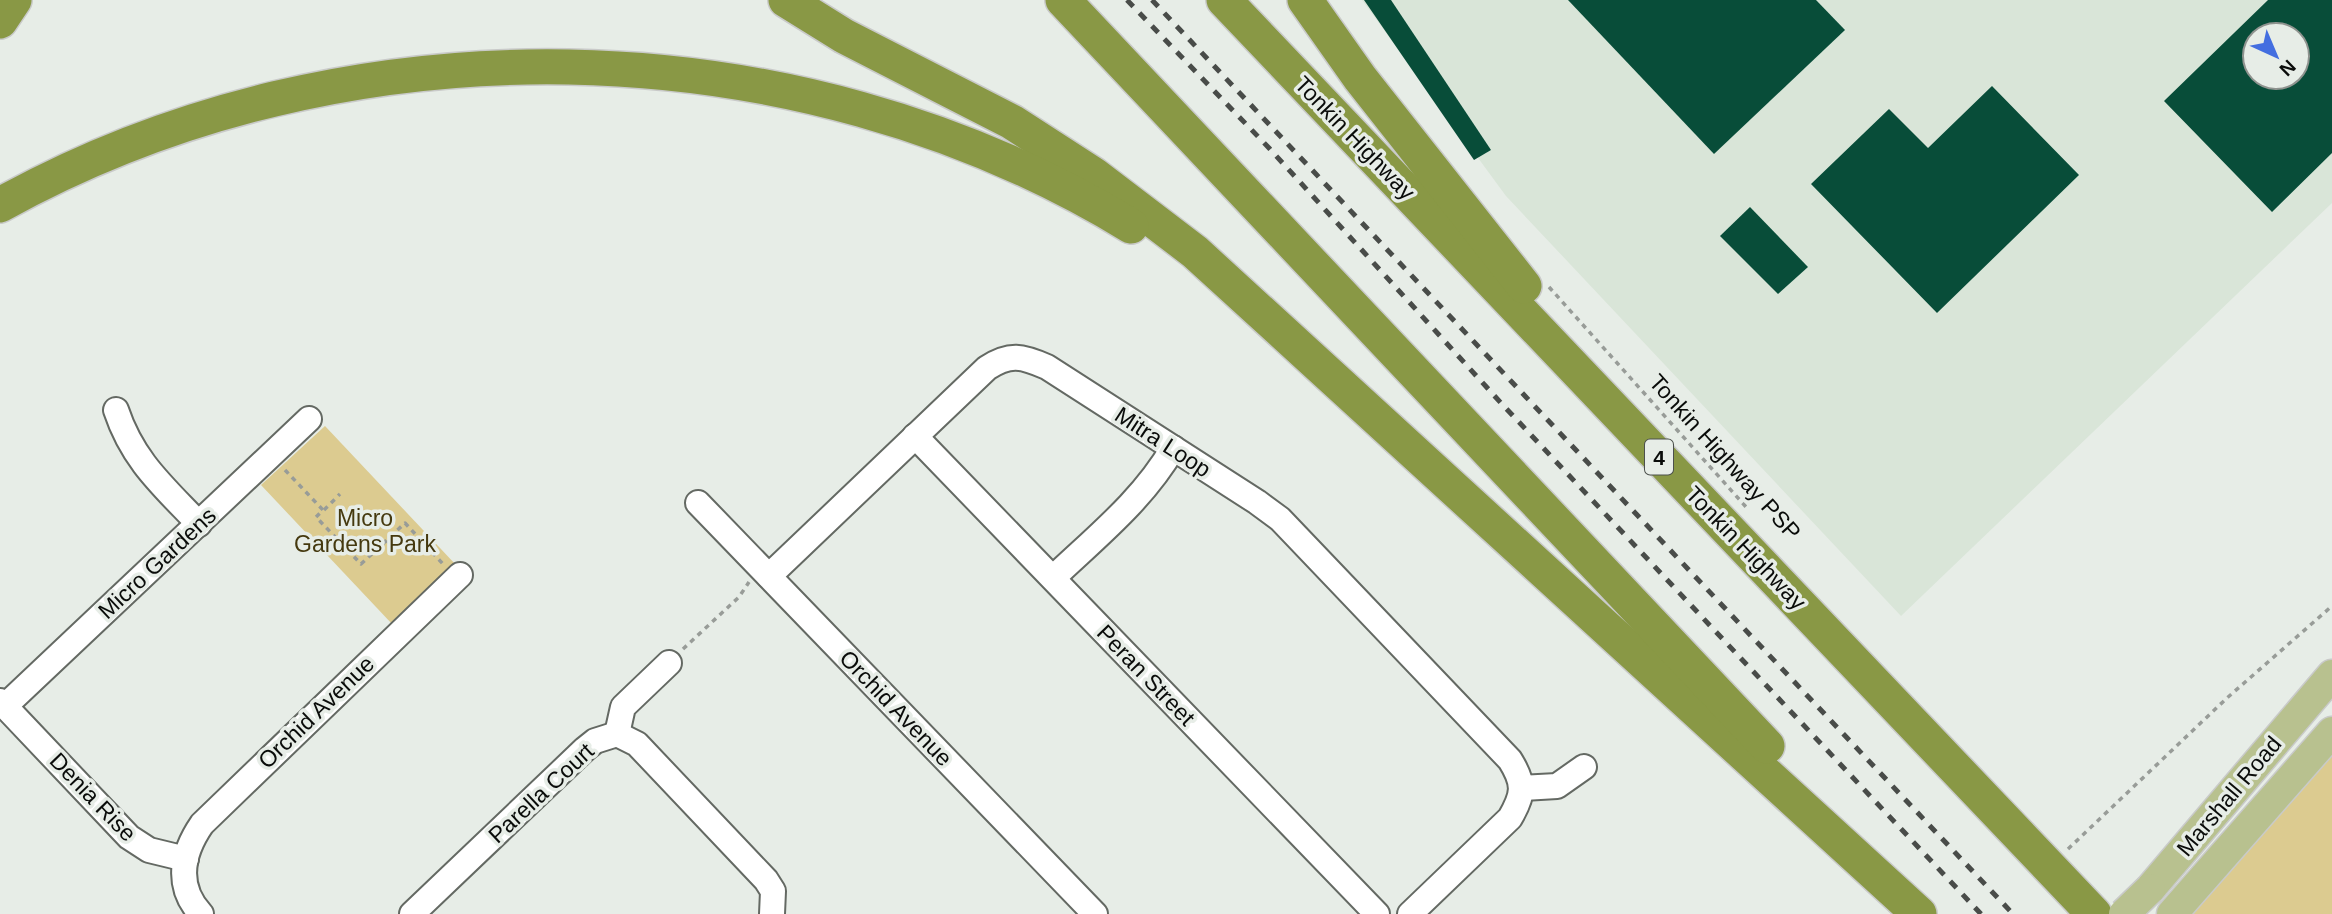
<svg xmlns="http://www.w3.org/2000/svg" width="2332" height="914" viewBox="0 0 2332 914" font-family="Arial,sans-serif">
<rect width="100%" height="100%" fill="#e7ede7"/>
<path fill="#d9e5d8" fill-rule="evenodd" d="M1362,0H2332V203L1901,616L1506,196ZM2255,35H2297V77H2255Z"/>
<g fill="#dccb90">
<polygon points="325,426 456,565 393,625 261,485"/>
<polygon points="2332,732 2332,914 2169,914"/>
</g>
<g fill="#084d39" fill-rule="evenodd">
<polygon points="1364,0 1391,0 1491,150 1474,160"/>
<polygon points="1568,0 1816,0 1845,30 1714,154"/>
<path d="M2268,0H2332V153L2272,212L2164,101ZM2255,35H2297V77H2255Z"/>
<polygon points="1992,86 2079,175 1937,313 1811,184 1889,109 1928,148"/>
<polygon points="1750,207 1808,267 1778,294 1720,236"/>
</g>
<g fill="none" stroke-linecap="round" stroke-linejoin="round">
<g stroke="#646963" stroke-width="28">
<g id="minor">
<path d="M116,410C133,461 163,486 199,524"/>
<polyline points="915,436 1377,914"/>
<polyline points="698,503 1095,914"/>
<path d="M769,576L987,368C1010,353 1022,356 1047,367L1257,502L1280,519L1510,760C1525,784 1524,794 1510,818L1410,914"/>
<path d="M1053,578C1095,538 1143,500 1173,448"/>
<polyline points="0,701 129,837 149,850 186,859"/>
<polyline points="5,706 309,419"/>
<polyline points="617,734 623,707 669,663"/>
<polyline points="1522,788 1557,786 1584,767"/>
<path d="M201,914C175,886 182,853 202,824L460,575"/>
<polyline points="412,914 585,749 595,741 617,734 637,744 766,880 773,891 772,914"/>
</g>
</g>
<g stroke="#c9cac9" stroke-width="33">
<g id="major">
<polyline points="2150,889 2332,675"/>
<polyline points="2172,914 2332,732"/>
</g>
</g>
<g stroke="#c9cac9" stroke-width="38">
<g id="highway">
<polyline points="786,0 844,36 1012,122 1094,175 1195,252 1919,914"/>
<polyline points="1063,0 1767,746"/>
<polyline points="1224,0 2094,914"/>
<polyline points="1305,0 1360,78 1524,286"/>
<polyline points="0,21 14,0"/>
<path d="M0,205C344,14 795,21 1131,226"/>
</g>
</g>
<g stroke="#989c98" stroke-width="3.5" stroke-dasharray="5 5" stroke-linecap="butt">
<polyline points="1549,287 1747,508"/>
<polyline points="285,470 323,510 316,517 361,564 405,523 443,564"/>
<polyline points="324,510 340,494"/>
<polyline points="387,541 395,549"/>
<polyline points="683,649 739,597 749,582"/>
<polyline points="2068,849 2227,698 2332,606"/>
</g>
<use href="#minor" stroke="#fff" stroke-width="24"/>
<use href="#major" stroke="#b8c18f" stroke-width="30"/>
<use href="#highway" stroke="#899845" stroke-width="35"/>
<g stroke="#494c49" stroke-width="5" stroke-dasharray="9 9" stroke-linecap="butt">
<polyline points="1127,0 1269,148 1501,403 1981,914"/>
<polyline points="1152,0 2013,914"/>
</g>
<g stroke="#c9cac9" stroke-width="33" stroke-linecap="butt">
<polyline id="major-bridge" points="2124,914 2150,889"/>
</g>
<use href="#major-bridge" stroke="#b8c18f" stroke-width="30"/>
</g>
<g text-anchor="middle" dominant-baseline="central" stroke-width="7" stroke-linejoin="round" paint-order="stroke">
<rect fill="#e7ede7" stroke="#4c504c" stroke-width="2" x="1645" y="439.5" width="28" height="35" rx="5"/>
<g font-size="21" font-weight="bold" fill="#0a0c0a">
<text x="1659" y="457">4</text>
</g>
<g font-size="23" fill="#0a0c0a" stroke="#e7ede7">
<text transform="translate(1355 138) rotate(46)">Tonkin Highway</text>
<text transform="translate(1163 442) rotate(33)">Mitra Loop</text>
<text transform="translate(1725 457) rotate(48)">Tonkin Highway PSP</text>
<text transform="translate(1746 548) rotate(46)">Tonkin Highway</text>
<text transform="translate(157 563) rotate(-43)">Micro Gardens</text>
<text transform="translate(1146 675) rotate(46)">Peran Street</text>
<text transform="translate(896 708) rotate(46)">Orchid Avenue</text>
<text transform="translate(316 712) rotate(-44)">Orchid Avenue</text>
<text transform="translate(541 793) rotate(-43)">Parella Court</text>
<text transform="translate(2229 796) rotate(-50)">Marshall Road</text>
<text transform="translate(93 797) rotate(46)">Denia Rise</text>
</g>
<g font-size="23" fill="#45390f" stroke="#e7ede7">
<text x="365" y="518">Micro<tspan x="365" dy="26">Gardens Park</tspan></text>
</g>
</g>
<g transform="translate(2276 56) rotate(136)"><circle r="33" fill="#e7ede7" stroke="#8f938f" stroke-width="2"/>
<path d="M0-5L12 26L0 18L-12 26Z" fill="#436ee0"/>
<text y="-10" font-size="19" font-weight="bold" text-anchor="middle" fill="#0a0c0a">N</text>
</g>
</svg>
